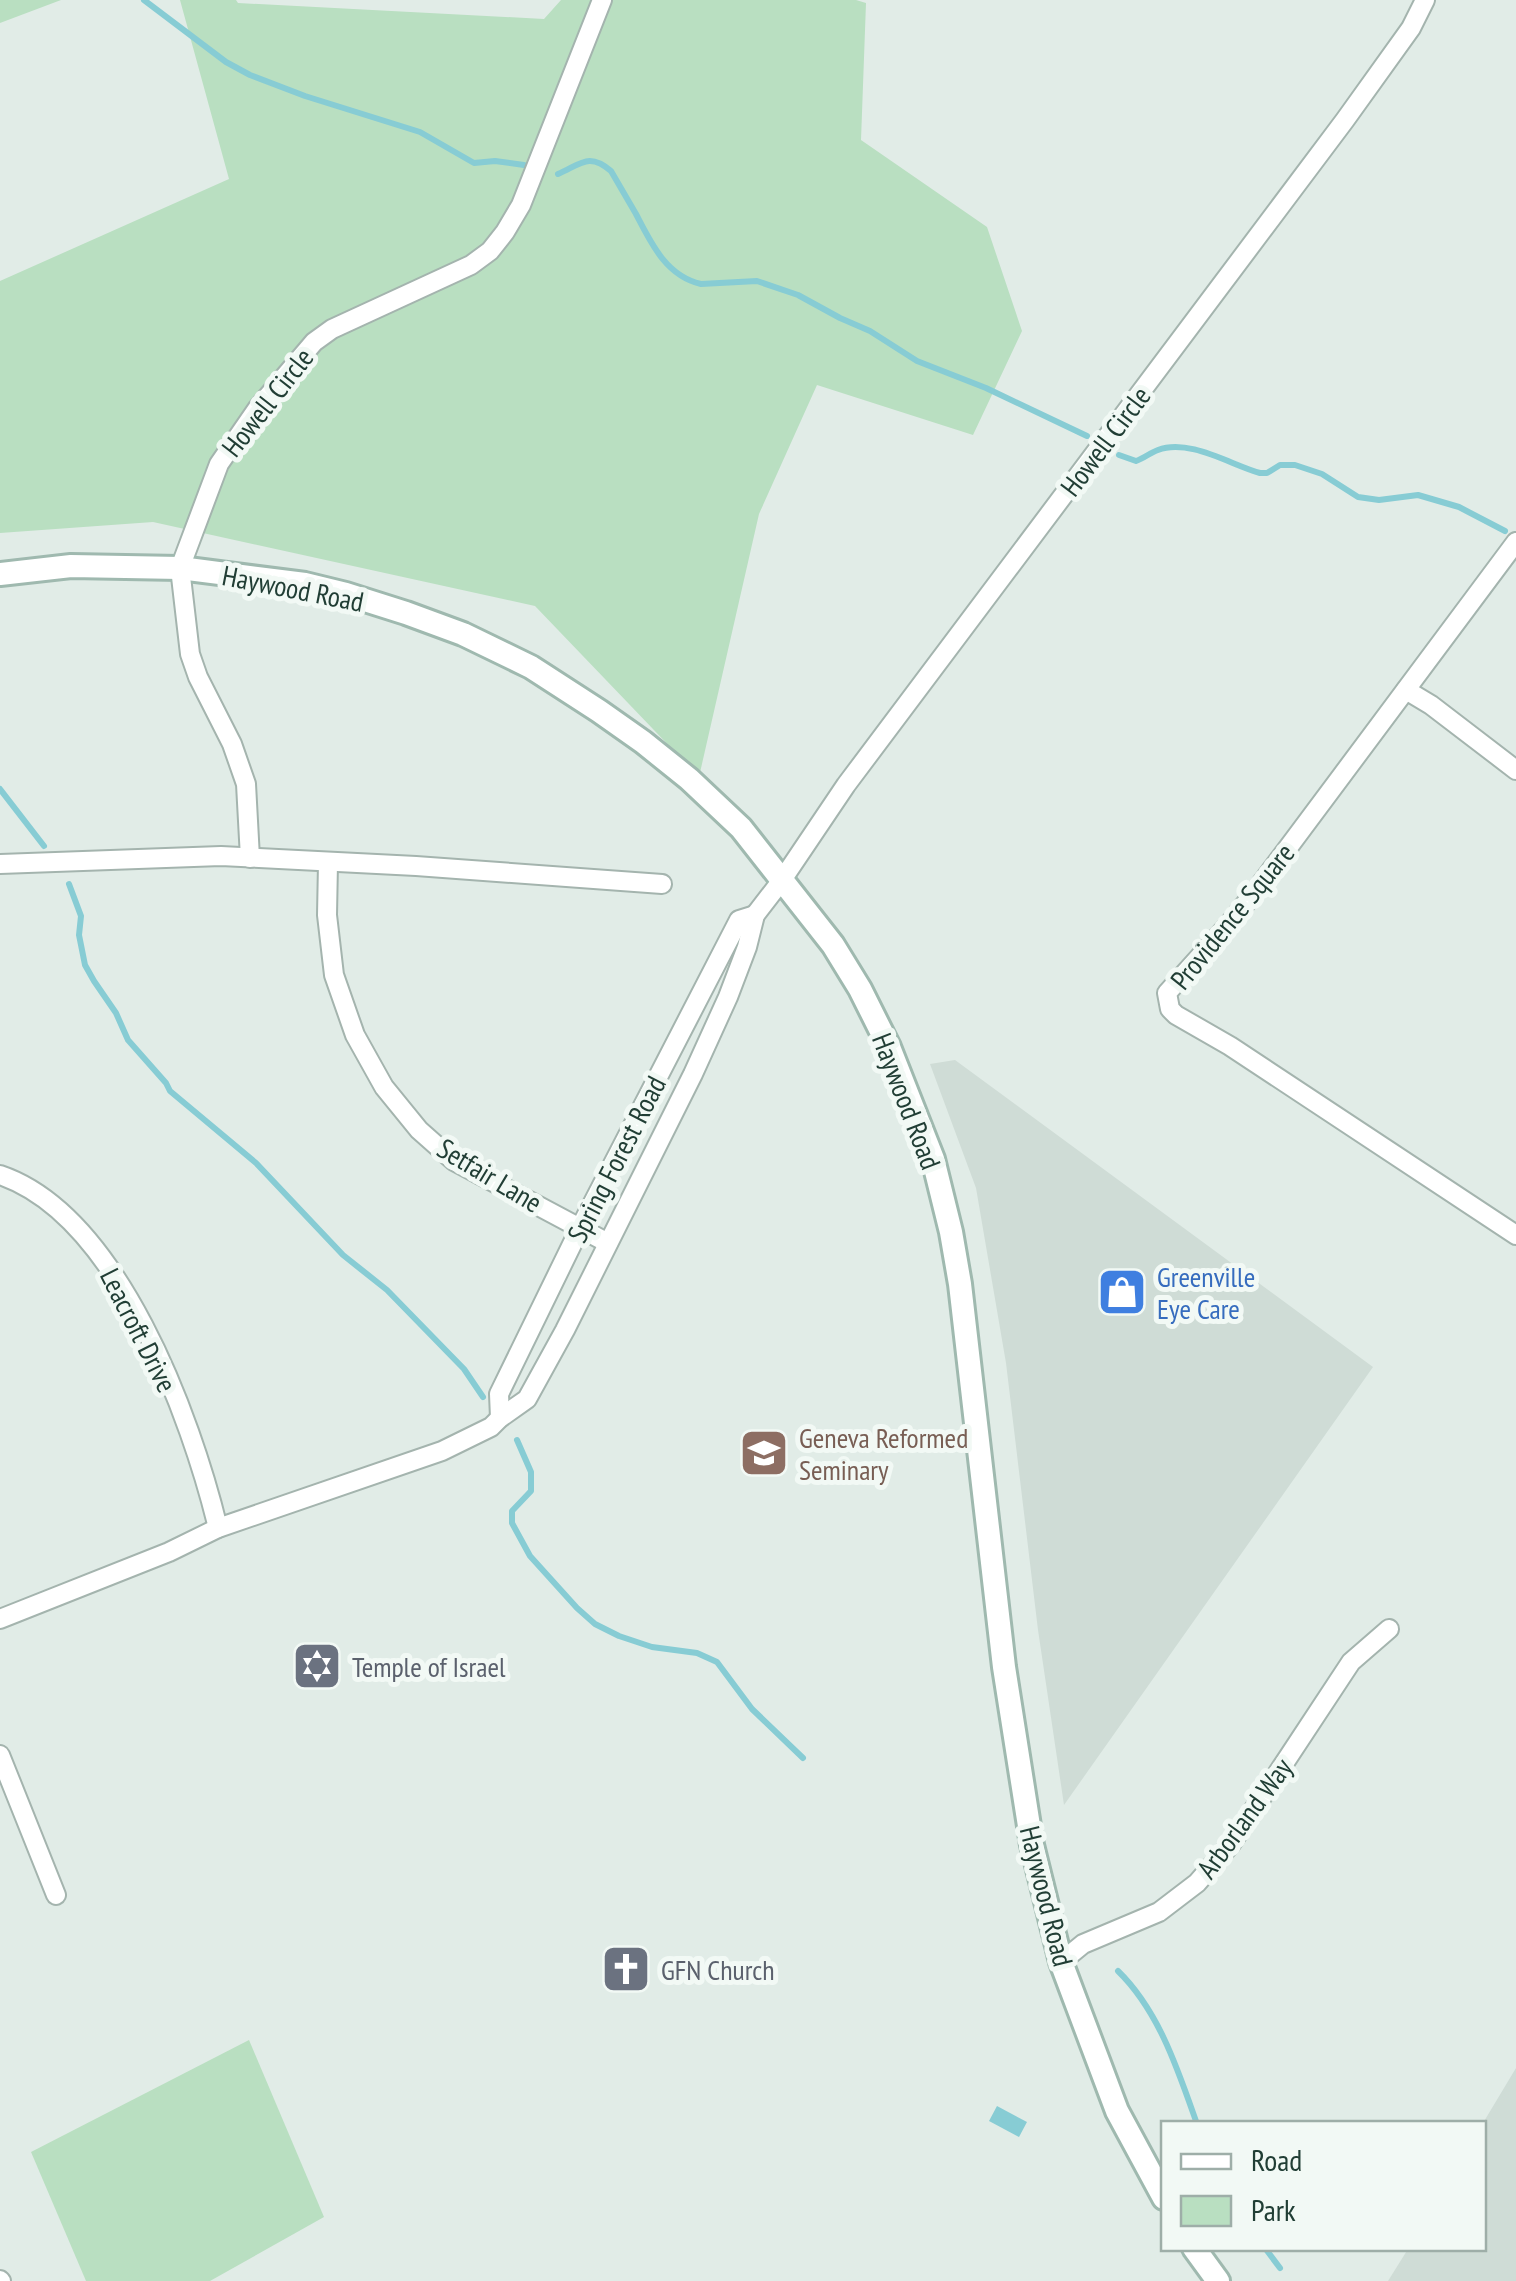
<svg xmlns="http://www.w3.org/2000/svg" width="1516" height="2281" viewBox="0 0 1516 2281" font-family="'PT Sans Narrow',sans-serif">
<rect width="100%" height="100%" fill="#e1ece7"/>
<g fill="#cfdcd6">
<polygon points="955,1060 1373,1367 1064,1805 1038,1630 1006,1363 976,1188 930,1064"/>
<polygon points="1516,2068 1516,2281 1388,2281 1408,2249 1484,2248 1483,2123"/>
</g>
<g fill="#b9dfc1">
<polygon points="0,0 61,0 0,23"/>
<polygon points="180,0 236,0 238,3 544,19 561,0 856,0 866,3 861,140 987,227 1022,331 973,435 817,385 759,514 699,777 535,606 153,522 0,533 0,281 229,179"/>
<polygon points="249,2040 324,2217 210,2281 86,2281 31,2152"/>
</g>
<polygon fill="#87ccd4" points="997,2106 1027,2122 1019,2137 989,2121"/>
<g fill="none" stroke-linecap="round" stroke-linejoin="round">
<g stroke="#87ccd4" stroke-width="6">
<polyline points="144,0 226,62 250,75 305,96 420,132 474,163 495,161 524,165"/>
<path d="M558,174C581,164 589,152 611,171C619,185 628,200 636,214C651,243 666,276 701,284L757,281L798,295L840,318L870,331L917,361L986,388L1087,436"/>
<path d="M1119,455L1136,461C1144,458 1150,453 1158,450C1189,438 1231,465 1260,473H1267L1280,465H1295L1322,474L1358,497L1379,500L1418,495L1459,507L1505,531"/>
<polyline points="0,789 44,846"/>
<polyline points="69,884 81,916 79,935 85,965 94,981 116,1013 128,1040 166,1083 170,1091 256,1163 343,1255 387,1290 464,1369 483,1397"/>
<polyline points="517,1440 531,1472 531,1491 512,1511 512,1523 530,1556 577,1608 595,1624 619,1636 652,1647 697,1653 717,1662 752,1709 803,1758"/>
<path d="M1118,1971C1159,2011 1178,2070 1197,2124"/>
<polyline points="1265,2248 1280,2268"/>
</g>
<g stroke="#a4b4ae" stroke-width="22">
<g id="street">
<polyline points="1516,542 1258,888 1230,923 1167,993 1170,1009 1176,1015 1230,1046 1516,1235"/>
<polyline points="1406,690 1431,705 1516,770"/>
<polyline points="250,858 246,784 232,744 198,677 190,654 180,568 219,464 257,409 314,342 332,329 471,265 490,251 505,232 521,205 602,0"/>
<polyline points="328,863 327,915 334,975 355,1035 384,1087 419,1130 454,1161 608,1243"/>
<polyline points="0,864 221,856 416,866 662,884"/>
<path d="M0,1175C118,1215 191,1417 218,1528"/>
<polyline points="500,1418 499,1394 580,1228 739,920 755,915"/>
<polyline points="0,1619 169,1552 218,1528 442,1451 491,1427 500,1418 527,1399 565,1330 693,1074 728,997 747,947 755,915 782,880 846,785 1345,120 1411,28 1425,0"/>
<polyline points="0,1755 56,1895"/>
<polyline points="1061,1962 1083,1944 1159,1912 1197,1883 1231,1844 1351,1662 1389,1629"/>
<polyline points="0,2280 1,2281"/>
</g>
</g>
<g stroke="#9fb9af" stroke-width="28">
<g id="secondary">
<polyline points="0,574 71,566 180,568 305,584 346,594 406,613 463,634 531,667 599,711 643,742 689,779 741,828 833,945 860,989 889,1047 933,1159 951,1232 960,1284 1004,1667 1032,1845 1061,1962 1117,2111 1164,2198"/>
<polyline points="1194,2248 1218,2281"/>
</g>
</g>
<use href="#street" stroke="#fff" stroke-width="18"/>
<use href="#secondary" stroke="#fff" stroke-width="22"/>
</g>
<defs>
<g id="shop-square" transform="scale(2.5)"><rect x="-9" y="-9" width="18" height="18" rx="4" fill="#3f7fe0" stroke="#f2f9f5"/><path d="M-5-2.5h2.3a2.7 3.5 0 0 1 5.4 0H5L5.5 6h-11ZM-1.5-2.5h3a1.5 2.3 0 0 0-3 0Z" fill="#fff"/></g>
<g id="university-square" transform="scale(2.5)"><rect x="-9" y="-9" width="18" height="18" rx="4" fill="#8d6e63" stroke="#f2f9f5"/><path d="M0-5L7-2L0 1L-7-2ZM-4 1L0 2.5L4 1V4Q0 6-4 4Z" fill="#fff"/></g>
<g id="synagogue-square" transform="scale(2.5)"><rect x="-9" y="-9" width="18" height="18" rx="4" fill="#6b7280" stroke="#f2f9f5"/><path d="M0-6.5L5.6 3.2H-5.6ZM0 6.5L5.6-3.2H-5.6Z" fill="#fff"/></g>
<g id="church-square" transform="scale(2.5)"><rect x="-9" y="-9" width="18" height="18" rx="4" fill="#6b7280" stroke="#f2f9f5"/><path d="M-1.2-6h2.4v3.5h3.3v2.4h-3.3V6h-2.4V-.1h-3.3v-2.4h3.3Z" fill="#fff"/></g>
</defs>
<g fill-rule="evenodd">
<use href="#shop-square" x="1122" y="1292"/>
<use href="#university-square" x="764" y="1453"/>
<use href="#synagogue-square" x="317" y="1666"/>
<use href="#church-square" x="626" y="1969"/>
</g>
<g text-anchor="middle" dominant-baseline="central" stroke-width="10" stroke-linejoin="round" paint-order="stroke">
<g font-size="28" fill="#213e35" stroke="#f2f9f5">
<text transform="translate(267 402) rotate(-52)">Howell Circle</text>
<text transform="translate(1105 441) rotate(-53)">Howell Circle</text>
<text transform="translate(293 588) rotate(11)">Haywood Road</text>
<text transform="translate(1232 916) rotate(-51)">Providence Square</text>
<text transform="translate(907 1101) rotate(69)">Haywood Road</text>
<text transform="translate(616 1159) rotate(-63)">Spring Forest Road</text>
<text transform="translate(490 1175) rotate(31)">Setfair Lane</text>
<text transform="translate(139 1330) rotate(63)">Leacroft Drive</text>
<text transform="translate(1244 1818) rotate(-54)">Arborland Way</text>
<text transform="translate(1047 1896) rotate(76)">Haywood Road</text>
</g>
<g font-size="28" fill="#366cbe" stroke="#f2f9f5" text-anchor="start">
<text x="1157" y="1276">Greenville<tspan x="1157" dy="32">Eye Care</tspan></text>
</g>
<g font-size="28" fill="#785e54" stroke="#f2f9f5" text-anchor="start">
<text x="799" y="1437">Geneva Reformed<tspan x="799" dy="32">Seminary</tspan></text>
</g>
<g font-size="28" fill="#5b616d" stroke="#f2f9f5" text-anchor="start">
<text x="352" y="1666">Temple of Israel</text>
<text x="661" y="1969">GFN Church</text>
</g>
</g>
<rect x="1161" y="2121" width="325" height="130" fill="#f2f9f5" stroke="#9eaea8" stroke-width="2.5"/>
<rect x="1181" y="2154" width="50" height="15" fill="#ffffff" stroke="#9eaea8" stroke-width="2.5"/>
<text x="1251" y="2171" font-size="30" fill="#213e35">Road</text>
<rect x="1181" y="2196" width="50" height="30" fill="#b9dfc1" stroke="#9eaea8" stroke-width="2.5"/>
<text x="1251" y="2221" font-size="30" fill="#213e35">Park</text>
</svg>
